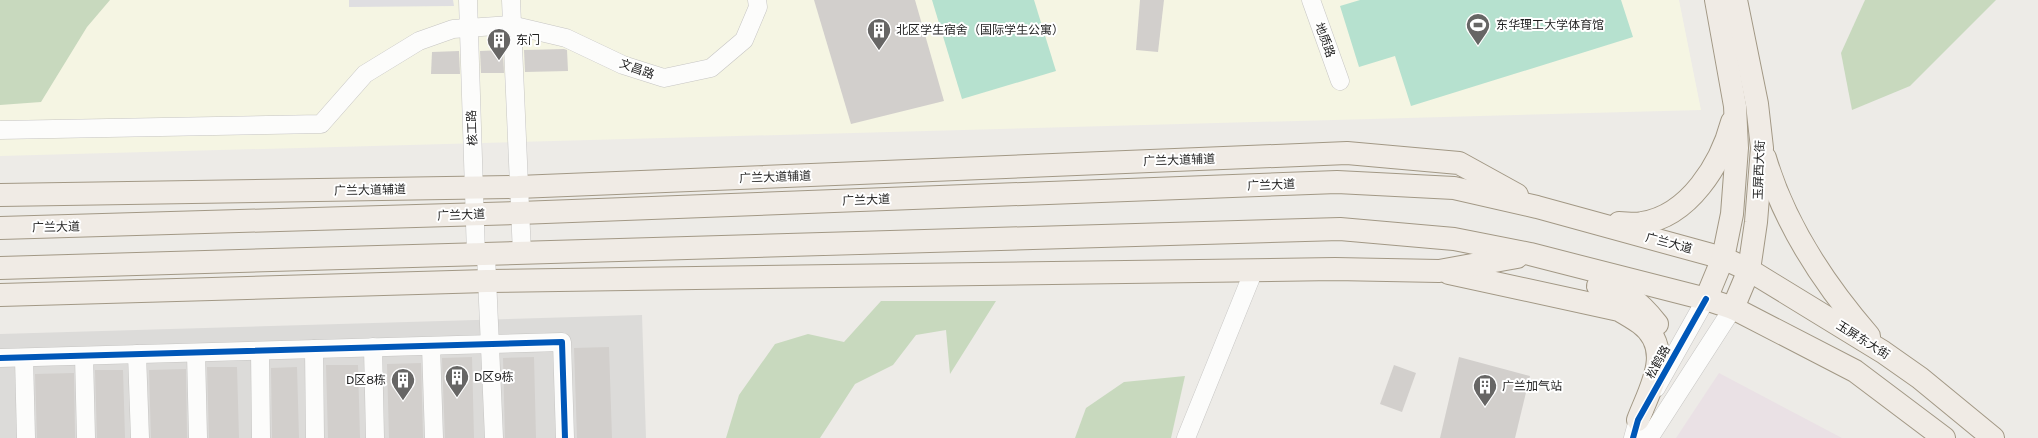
<svg xmlns="http://www.w3.org/2000/svg" width="2038" height="438" viewBox="0 0 2038 438" font-family="'Public Sans','Noto Sans SC',sans-serif">
<rect width="100%" height="100%" fill="#edebe7"/>
<polygon fill="#dcdbd9" points="642,315 646,438 0,438 0,334"/>
<polygon fill="#eae1e5" points="1719,373 1842,438 1676,438"/>
<polygon fill="#f5f5e3" points="0,0 1679,0 1701,110 0,156"/>
<g fill="#c8d9be">
<polygon points="0,0 110,0 87,27 41,102 0,105"/>
<polygon points="1865,0 1996,0 1910,86 1852,110 1841,53"/>
<polygon points="881,301 996,301 950,374 946,330 916,335 893,365 855,384 820,438 726,438 739,395 775,344 808,334 844,342"/>
<polygon points="1185,376 1171,438 1075,438 1086,408 1124,382"/>
</g>
<g fill="#b6e1cf">
<polygon points="932,0 1034,0 1056,71 962,99"/>
<polygon points="1360,0 1621,0 1633,37 1411,106 1395,56 1359,67 1340,6"/>
</g>
<polygon fill="#dfdee1" points="349,0 453,0 454,6 349,7"/>
<g fill="#d2cfcc">
<polygon points="814,0 915,0 944,101 851,124"/>
<polygon points="1140,0 1164,0 1158,52 1136,50"/>
<polygon points="564,49 567,50 568,71 525,72 524,50"/>
<polygon points="503,50 504,73 481,73 480,51"/>
<polygon points="459,51 460,74 431,74 432,52"/>
<polygon points="609,347 612,438 577,438 574,348"/>
<polygon points="472,357 474,438 445,438 442,358"/>
<polygon points="534,357 536,438 505,438 503,358"/>
<polygon points="1459,357 1530,376 1515,438 1440,438"/>
<polygon points="421,363 423,438 389,438 387,364"/>
<polygon points="326,365 358,365 360,438 328,438"/>
<polygon points="1394,365 1416,373 1402,412 1380,404"/>
<polygon points="207,367 237,367 239,438 209,438"/>
<polygon points="297,367 299,438 272,438 271,368"/>
<polygon points="186,369 187,438 151,438 149,370"/>
<polygon points="95,370 123,370 125,438 97,438"/>
<polygon points="74,373 75,438 37,438 35,374"/>
</g>
<g fill="none" stroke-linecap="round" stroke-linejoin="round">
<g stroke="#c6c5c3" stroke-width="19">
<g id="minor">
<polyline points="468,0 476,255"/>
<polyline points="511,0 522,254"/>
<polyline points="1311,0 1340,81"/>
<polyline points="0,130 321,124 365,74 419,41 453,29 511,25 566,38 623,65 664,78 711,68 744,40 758,7 757,0"/>
<polyline points="486,255 494,438"/>
<polyline points="431,346 434,438"/>
<polyline points="373,347 375,438"/>
<polyline points="314,349 315,438"/>
<polyline points="260,351 261,438"/>
<polyline points="196,353 198,438"/>
<polyline points="137,354 140,438"/>
<polyline points="84,356 86,438"/>
<polyline points="0,358 562,342 565,438"/>
<polyline points="24,358 26,438"/>
<polyline points="1656,388 1706,299"/>
<polyline points="1186,438 1254,270"/>
<polyline points="1633,438 1638,420 1644,410"/>
<polyline points="1646,438 1653,432 1733,308"/>
</g>
</g>
<g stroke="#a29885" stroke-width="24">
<g id="major">
<path d="M1765,158C1785,226 1824,284 1869,336"/>
<polyline points="0,195 518,187 1347,153 1459,163 1517,195"/>
<path d="M1619,223C1626,223 1635,225 1642,223C1689,216 1721,164 1732,122"/>
<polyline points="0,228 519,213 1337,182 1454,188 1537,207 1723,258 1749,270 1883,352 1920,378 1993,438"/>
<polyline points="0,268 1340,229 1454,239 1530,254 1706,299 1733,308 1855,371 1944,438"/>
<path d="M1449,273L1619,310C1626,314 1633,318 1640,323C1675,349 1650,388 1638,420"/>
<path d="M1598,286C1629,294 1637,299 1657,324"/>
<polyline points="0,295 487,281 1335,269 1439,271 1517,257"/>
<polyline points="1706,299 1723,258 1732,214 1737,148 1735,106 1716,0"/>
<polyline points="1733,308 1749,270 1756,222 1762,148 1757,104 1736,0"/>
</g>
</g>
<use href="#minor" stroke="#fcfcfb" stroke-width="18"/>
<use href="#major" stroke="#f0ebe5" stroke-width="22"/>
<g stroke="#fff" stroke-width="9">
<g id="cycleway">
<polyline points="0,358 562,342 565,438"/>
<polyline points="1633,438 1638,420 1706,299"/>
</g>
</g>
<use href="#cycleway" stroke="#0057b8" stroke-width="6"/>
</g>
<defs>
<g id="stadium-pin" transform="scale(1.25)"><path d="M0 17L-7.5 6A9.5 9.5 0 1 1 7.5 6Z" fill="#676665" stroke="#fff"/><path d="M0-5a6.5 5 0 1 0 0 10a6.5 5 0 1 0 0-10ZM-3.5-1.8h7v3.6h-7Z" fill="#fff"/></g>
<g id="building-pin" transform="scale(1.25)"><path d="M0 17L-7.5 6A9.5 9.5 0 1 1 7.5 6Z" fill="#676665" stroke="#fff"/><path d="M-4-6H4V6H1V3H-1V6H-4ZM-2.5-4.3h1.7v1.8h-1.7ZM.8-4.3h1.7v1.8H.8ZM-2.5-1h1.7V.8h-1.7ZM.8-1h1.7V.8H.8Z" fill="#fff"/></g>
</defs>
<g fill-rule="evenodd">
<use href="#stadium-pin" x="1478" y="25"/>
<use href="#building-pin" x="879" y="30"/>
<use href="#building-pin" x="499" y="40"/>
<use href="#building-pin" x="457" y="377"/>
<use href="#building-pin" x="403" y="380"/>
<use href="#building-pin" x="1485" y="386"/>
</g>
<g text-anchor="middle" dominant-baseline="central" stroke-width="4" stroke-linejoin="round" paint-order="stroke">
<g font-size="12" fill="#1f1f1f" stroke="#fff" text-anchor="start">
<text x="1496" y="25">东华理工大学体育馆</text>
<text x="896" y="30">北区学生宿舍（国际学生公寓）</text>
<text x="516" y="40">东门</text>
<text x="474" y="377">D区9栋</text>
<text x="386" y="380" text-anchor="end">D区8栋</text>
<text x="1502" y="386">广兰加气站</text>
</g>
<g font-size="12" fill="#1f1f1f" stroke="#fff">
<text transform="translate(1325 40) rotate(70)">地质路</text>
<text transform="translate(637 69) rotate(20)">文昌路</text>
<text transform="translate(472 128) rotate(-92)">核工路</text>
<text transform="translate(1179 160) rotate(-2)">广兰大道辅道</text>
<text transform="translate(1759 170) rotate(-88)">玉屏西大街</text>
<text transform="translate(775 177) rotate(-2)">广兰大道辅道</text>
<text transform="translate(1271 185) rotate(-2)">广兰大道</text>
<text transform="translate(370 190) rotate(-1)">广兰大道辅道</text>
<text transform="translate(866 200) rotate(-2)">广兰大道</text>
<text transform="translate(461 215) rotate(-2)">广兰大道</text>
<text transform="translate(56 227) rotate(-1)">广兰大道</text>
<text transform="translate(1669 243) rotate(15)">广兰大道</text>
<text transform="translate(1863 340) rotate(32)">玉屏东大街</text>
<text transform="translate(1658 362) rotate(-61)">松鹤路</text>
</g>
</g>
</svg>
